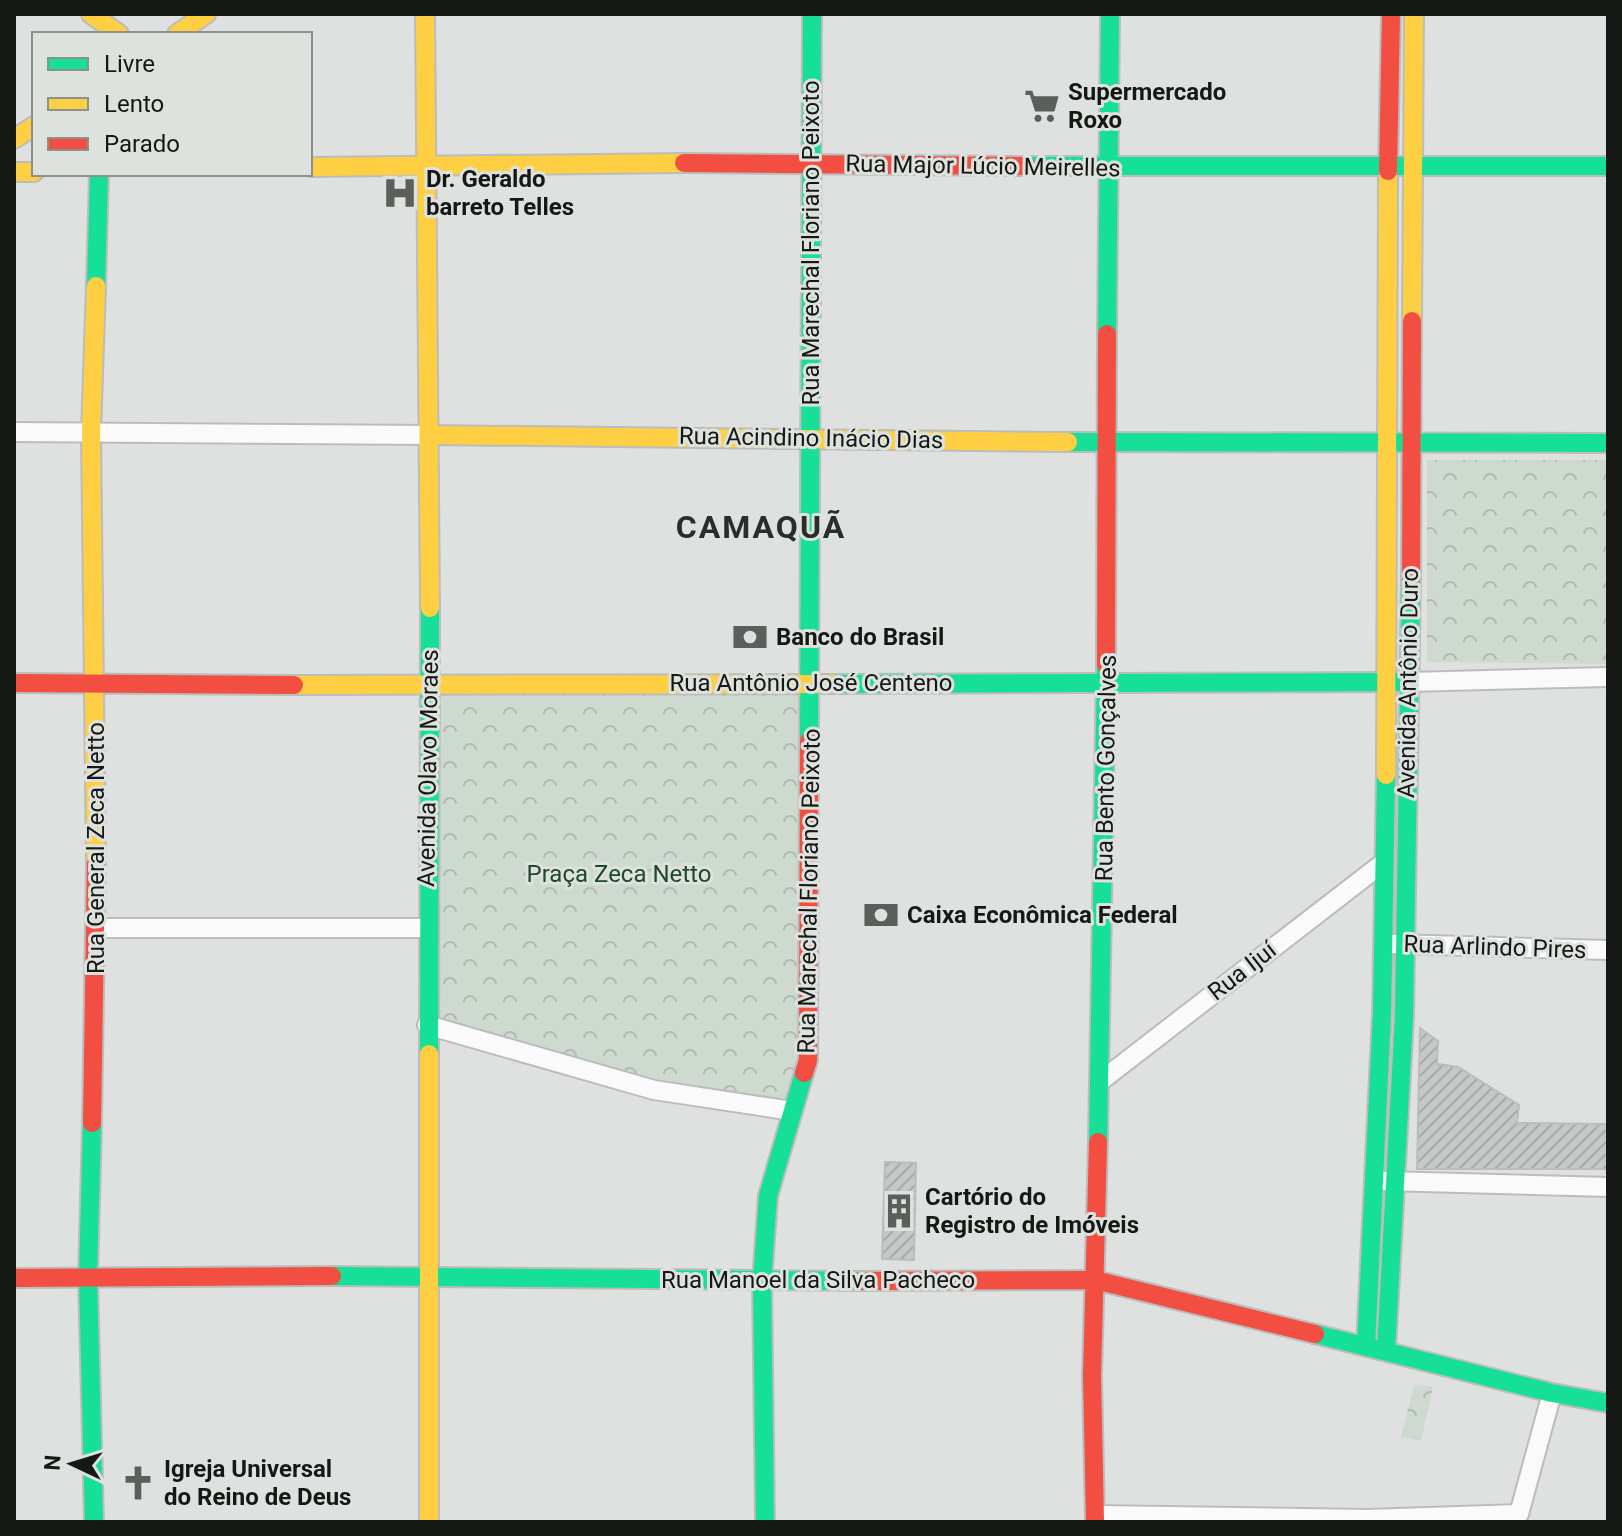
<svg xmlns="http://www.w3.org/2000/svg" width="1622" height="1536" viewBox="0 0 1622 1536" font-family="Roboto,sans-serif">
<defs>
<pattern id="forest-crowns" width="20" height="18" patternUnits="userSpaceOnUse" patternTransform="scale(2)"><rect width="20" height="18" fill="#ced9d0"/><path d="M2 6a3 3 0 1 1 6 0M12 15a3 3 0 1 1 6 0" fill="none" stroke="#b0bab2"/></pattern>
<pattern id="building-hatch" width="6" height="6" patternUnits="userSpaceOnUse" patternTransform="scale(2)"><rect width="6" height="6" fill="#c5c8c6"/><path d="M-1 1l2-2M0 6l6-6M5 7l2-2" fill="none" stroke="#a8aba9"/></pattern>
</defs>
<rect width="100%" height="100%" fill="#dee1df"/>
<g fill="url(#forest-crowns)">
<polygon points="1427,460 1608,460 1608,664 1427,662"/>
<polygon points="805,688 801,1062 789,1104 653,1082 438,1028 432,690"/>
<polygon points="1414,1385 1433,1387 1421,1441 1401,1437"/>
</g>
<g fill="url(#building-hatch)" stroke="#bbbdbc" stroke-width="2">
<polygon points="1420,1028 1438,1041 1437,1064 1458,1067 1519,1105 1517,1123 1608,1124 1608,1169 1417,1169"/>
<polygon points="885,1162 916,1163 914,1260 882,1259"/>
</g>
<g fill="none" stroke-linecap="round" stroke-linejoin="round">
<g stroke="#bbbdbc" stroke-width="22">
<g id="street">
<polyline points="14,432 430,435"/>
<polyline points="1408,682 1608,677"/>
<polyline points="97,928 427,928"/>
<polyline points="1394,944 1608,950"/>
<polyline points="427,1025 654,1090 792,1111"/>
<polyline points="1102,1080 1383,863"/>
<polyline points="1385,1181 1608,1187"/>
<polyline points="1095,1515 1367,1519 1519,1514 1552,1393"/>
</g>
</g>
<g stroke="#bbbdbc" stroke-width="22">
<g id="fast">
<polyline points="1027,166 1608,166"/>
<polyline points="96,286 99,174"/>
<polyline points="1107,334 1110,14"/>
<polyline points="1068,442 1608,443"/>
<polyline points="834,684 1408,682"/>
<polyline points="809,741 812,14"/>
<polyline points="429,1054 430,608"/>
<polyline points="92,1123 88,1277 94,1522"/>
<polyline points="1098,1142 1106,665"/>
<polyline points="332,1276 861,1281"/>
<polyline points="1315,1334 1552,1393 1608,1403"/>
<polyline points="1366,1346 1382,1013 1386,775"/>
<polyline points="1386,1351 1404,1017 1411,577"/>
<polyline points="765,1522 762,1282 768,1196 804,1073"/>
</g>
</g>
<g stroke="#bbbdbc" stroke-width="22">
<g id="slow">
<polyline points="91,14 119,34"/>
<polyline points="425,14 430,608"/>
<polyline points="177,34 206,14"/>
<polyline points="14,139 34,126"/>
<polyline points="310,167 684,163"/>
<polyline points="14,172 34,172"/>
<polyline points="96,286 91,432 96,863"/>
<polyline points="1412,321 1414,14"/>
<polyline points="430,435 1068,442"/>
<polyline points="294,685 834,684"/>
<polyline points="1386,775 1388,171"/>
<polyline points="429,1522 429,1054"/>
</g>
</g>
<g stroke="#bbbdbc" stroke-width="22">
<g id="jam">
<polyline points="684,163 1027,166"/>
<polyline points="1388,171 1391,14"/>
<polyline points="1411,577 1412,321"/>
<polyline points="1106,665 1107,334"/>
<polyline points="14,683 294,685"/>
<polyline points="804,1073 808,1060 809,741"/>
<polyline points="92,1123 96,863"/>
<polyline points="14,1278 332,1276"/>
<polyline points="861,1281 1095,1280 1315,1334"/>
<polyline points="1095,1522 1092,1376 1098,1142"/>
</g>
</g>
<use href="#street" stroke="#fafafa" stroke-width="18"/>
<use href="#fast" stroke="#16e098" stroke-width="18"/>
<use href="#slow" stroke="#ffcf43" stroke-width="18"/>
<use href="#jam" stroke="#f24e42" stroke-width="18"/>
</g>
<defs>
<g id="supermarket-bare" transform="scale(2.76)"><path d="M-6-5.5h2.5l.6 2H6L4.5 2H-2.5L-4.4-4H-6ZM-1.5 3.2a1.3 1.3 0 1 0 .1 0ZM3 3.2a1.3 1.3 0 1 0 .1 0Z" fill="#5c5e5c" stroke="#dde2de" stroke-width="2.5" paint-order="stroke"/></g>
<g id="hospital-bare" transform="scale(2.76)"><path d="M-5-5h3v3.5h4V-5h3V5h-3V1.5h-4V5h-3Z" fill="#5c5e5c" stroke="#dde2de" stroke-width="2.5" paint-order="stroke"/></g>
<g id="bank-bare" transform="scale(2.76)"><path d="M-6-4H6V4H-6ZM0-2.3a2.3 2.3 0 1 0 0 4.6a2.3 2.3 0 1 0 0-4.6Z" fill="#5c5e5c" stroke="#dde2de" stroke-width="2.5" paint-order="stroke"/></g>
<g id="building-bare" transform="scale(2.76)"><path d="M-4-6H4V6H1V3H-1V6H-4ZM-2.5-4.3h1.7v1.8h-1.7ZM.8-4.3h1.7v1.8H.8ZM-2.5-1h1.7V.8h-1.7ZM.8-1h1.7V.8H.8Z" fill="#5c5e5c" stroke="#dde2de" stroke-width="2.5" paint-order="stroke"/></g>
<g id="church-bare" transform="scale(2.76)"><path d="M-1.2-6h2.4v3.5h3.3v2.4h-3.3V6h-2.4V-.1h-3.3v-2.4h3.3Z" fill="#5c5e5c" stroke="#dde2de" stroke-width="2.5" paint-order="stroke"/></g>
</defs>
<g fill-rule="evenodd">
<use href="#supermarket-bare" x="1042" y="106"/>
<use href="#hospital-bare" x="400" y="193"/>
<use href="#bank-bare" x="750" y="637"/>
<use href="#bank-bare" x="881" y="915"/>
<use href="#building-bare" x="899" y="1211"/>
<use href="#church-bare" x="138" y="1483"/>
</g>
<g text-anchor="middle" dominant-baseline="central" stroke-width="6" stroke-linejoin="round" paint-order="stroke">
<g font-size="24" font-weight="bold" fill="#161816" stroke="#dde2de" text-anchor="start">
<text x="1068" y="92">Supermercado<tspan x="1068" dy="28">Roxo</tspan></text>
<text x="426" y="179">Dr. Geraldo<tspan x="426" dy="28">barreto Telles</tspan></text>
<text x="776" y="637">Banco do Brasil</text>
<text x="907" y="915">Caixa Econômica Federal</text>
<text x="925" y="1197">Cartório do<tspan x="925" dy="28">Registro de Imóveis</tspan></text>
<text x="164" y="1469">Igreja Universal<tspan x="164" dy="28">do Reino de Deus</tspan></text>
</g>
<g font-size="24" fill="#161816" stroke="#dde2de">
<text transform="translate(983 166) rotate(1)">Rua Major Lúcio Meirelles</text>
<text transform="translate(811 243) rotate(-90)">Rua Marechal Floriano Peixoto</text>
<text transform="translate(811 438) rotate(1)">Rua Acindino Inácio Dias</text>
<text x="811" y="683">Rua Antônio José Centeno</text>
<text transform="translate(1408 683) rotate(-89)">Avenida Antônio Duro</text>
<text transform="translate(428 768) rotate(-89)">Avenida Olavo Moraes</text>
<text transform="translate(1106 768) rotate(-89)">Rua Bento Gonçalves</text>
<text transform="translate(96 848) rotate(-90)">Rua General Zeca Netto</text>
<text transform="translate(809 891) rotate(-89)">Rua Marechal Floriano Peixoto</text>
<text transform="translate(1495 947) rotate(2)">Rua Arlindo Pires</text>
<text transform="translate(1242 971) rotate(-38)">Rua Ijuí</text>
<text x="818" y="1280">Rua Manoel da Silva Pacheco</text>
</g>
<g font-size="24" fill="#1e4a29" stroke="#dde2de">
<text x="619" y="874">Praça Zeca Netto</text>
</g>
<g font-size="32" font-weight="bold" letter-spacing="2" fill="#2a2e2b" stroke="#dde2de">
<text x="761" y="527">CAMAQUÃ</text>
</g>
</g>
<rect width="1622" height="1536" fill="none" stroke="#161816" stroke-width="32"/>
<rect x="32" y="32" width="280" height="144" fill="#dde2de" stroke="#8d918e" stroke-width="2"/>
<rect x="48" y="58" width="40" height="12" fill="#16e098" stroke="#8d918e" stroke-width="2"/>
<text x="104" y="72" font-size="24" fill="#161816">Livre</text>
<rect x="48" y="98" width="40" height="12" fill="#ffcf43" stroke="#8d918e" stroke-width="2"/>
<text x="104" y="112" font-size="24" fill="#161816">Lento</text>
<rect x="48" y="138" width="40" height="12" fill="#f24e42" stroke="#8d918e" stroke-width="2"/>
<text x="104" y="152" font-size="24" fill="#161816">Parado</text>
<g transform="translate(72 1464) rotate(274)" stroke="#dde2de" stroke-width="6" paint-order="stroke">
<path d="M0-6L14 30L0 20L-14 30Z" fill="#161816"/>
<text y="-12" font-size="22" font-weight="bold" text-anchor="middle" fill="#161816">N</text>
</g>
</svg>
